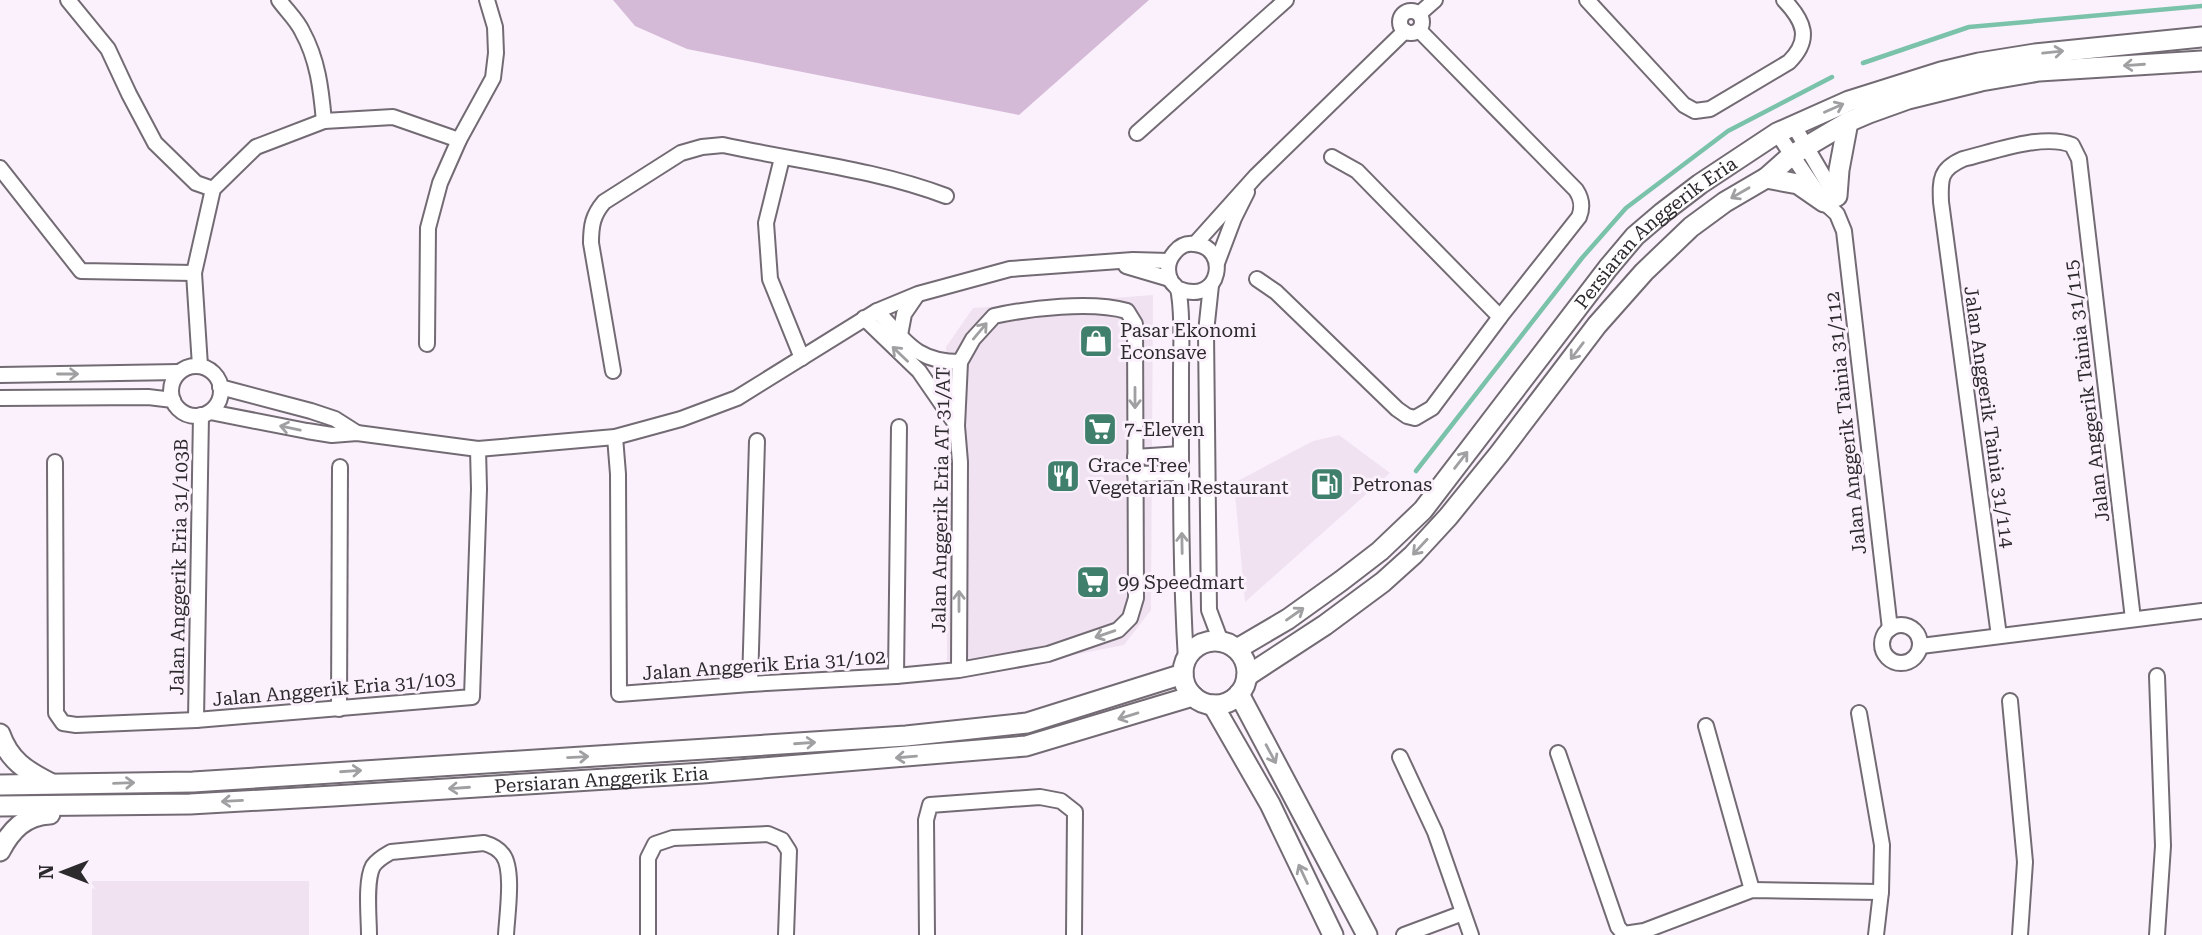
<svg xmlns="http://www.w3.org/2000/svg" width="2202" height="935" viewBox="0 0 2202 935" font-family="'Roboto Serif',serif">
<rect width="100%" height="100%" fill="#fbf1fc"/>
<g fill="#f1e2f2">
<polygon points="1153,295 1151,610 1124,645 947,680 946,347 973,308"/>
<polygon points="1339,435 1390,473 1245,602 1234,483 1313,441"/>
<rect x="92" y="881" width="217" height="54"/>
</g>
<polygon fill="#d5bad8" points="613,0 1149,0 1019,115 687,49 635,26"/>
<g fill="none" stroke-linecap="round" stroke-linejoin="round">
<g stroke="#7bc2ab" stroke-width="4.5">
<polyline points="1863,63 1969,27 2202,6"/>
<polyline points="1416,471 1582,258 1626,208 1728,131 1832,77"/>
</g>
<g stroke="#736b74" stroke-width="18">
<g id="minor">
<polyline points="68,0 108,49 129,94 155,143 196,183 213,189"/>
<path d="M279,0C286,10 297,20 302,31C318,60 321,89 324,121"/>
<path d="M1587,0L1684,105L1695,111L1710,109L1789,62C1812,39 1804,21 1784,0"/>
<circle cx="1411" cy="22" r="11"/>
<polyline points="1419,14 1435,0"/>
<polyline points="1794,126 1837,199"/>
<polyline points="1137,133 1286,0"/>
<polyline points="1777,133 1824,202 1837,214 1844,231 1890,629"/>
<polyline points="1332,157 1357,171 1500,317"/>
<polyline points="782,158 766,223 770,279 802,358"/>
<polyline points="0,168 81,271 194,273"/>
<polyline points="1195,244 1256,176 1405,31"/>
<polyline points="1217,263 1234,218 1247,192"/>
<polyline points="1126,266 1170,279"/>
<path d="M1257,279L1276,292L1397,409L1407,416L1415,418L1432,408L1500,317L1579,217C1583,207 1582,199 1576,190L1419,30"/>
<polyline points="1211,285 1206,332 1209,610 1221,642"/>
<path d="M1179,289C1222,306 1230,246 1194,244C1187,243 1180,246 1175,252C1168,260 1166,271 1171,281C1174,286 1179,287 1179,294C1183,319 1181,347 1181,373C1181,469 1180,564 1186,660"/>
<path d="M877,311C905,340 915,362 960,362"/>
<polyline points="864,318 919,371 957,426"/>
<polyline points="900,335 904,314 917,295"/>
<polyline points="427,344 428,228 440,183 459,140 493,78 496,53 495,27 487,0"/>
<polyline points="200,366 194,273 213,189 256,147 324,121 393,117 459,140"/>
<circle cx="196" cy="391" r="25"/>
<path d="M613,371L591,243C591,225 593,215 604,202L681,153L702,147L723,145C796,161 875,169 946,196"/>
<polyline points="0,375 179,372"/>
<polyline points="220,387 311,411 335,419 357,433"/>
<polyline points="0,398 148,397 173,400"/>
<polyline points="210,412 307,431 332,435 357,433 478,449 615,437 681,419 737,398 877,311 918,294 1010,269 1133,260 1169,261"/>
<path d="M615,437L618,474L619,694L750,684L896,676L959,670L1048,654L1118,630L1130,618L1136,598L1135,324L1127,311C1092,301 1030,308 994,316L973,339L960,362L957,426L960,462L959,670"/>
<polyline points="1135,457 1181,454"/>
<polyline points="55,462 56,713 63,723 76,725 196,720 472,697 479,489 478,449"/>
<polyline points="1135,474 1181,473"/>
<circle cx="1901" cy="644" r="19"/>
<path d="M1999,636L1941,202C1940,179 1940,169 1963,159C1993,152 2043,133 2072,145L2079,159L2133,619"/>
<polyline points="1921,646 2202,611"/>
<polyline points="896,676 899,427"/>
<polyline points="750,684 757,441"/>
<polyline points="2010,701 2025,862 2020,935"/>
<polyline points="339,709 340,467"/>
<polyline points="1859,713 1882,845 1881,892 1876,935"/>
<polyline points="196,720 201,415"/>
<polyline points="1706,726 1752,890"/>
<polyline points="1558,753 1618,927 1624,934 1644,931 1752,890 1881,892"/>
<polyline points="1400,757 1435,832 1471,935"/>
<path d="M369,935C369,917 365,881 373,866C378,859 384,856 391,852L484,843C491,845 498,848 503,855C514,870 507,915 506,935"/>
<polyline points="648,935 648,858 655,844 673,838 768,834 782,840 789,851 786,935"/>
<polyline points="927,935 926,820 930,805 1040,797 1061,801 1075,812 1074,935"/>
<polyline points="1404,935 1463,913"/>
<polyline points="2157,935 2163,846 2157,676"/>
</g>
</g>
<g stroke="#736b74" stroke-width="23">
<g id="major">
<polyline points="1766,178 1798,184 1824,202"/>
<polyline points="1837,196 1839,170 1848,122"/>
<circle cx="1215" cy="673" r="32"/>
<path id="s1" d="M1237,649L1288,619L1341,581L1380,551L1423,510L1608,268L1635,236L1662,213L1700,184L1777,133L1849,101L1941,72L1979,63L2035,54L2202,37"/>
<polyline points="1247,676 1325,625 1383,582 1413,555 1448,517 1499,454 1597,325 1644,272 1691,227 1725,202 1766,178 1792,155 1848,122 1869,113 1908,99 1981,81 2039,71 2202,61"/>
<polyline points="1239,694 1367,935"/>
<polyline points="1213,705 1270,804 1333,935"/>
<path d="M0,734C9,760 26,771 50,783"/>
<polyline points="0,785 193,782 906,736 1027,723 1183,674"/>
<path id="s2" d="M0,806L190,804L333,796L703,773L1026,746L1193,696"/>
<path d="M0,851C11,830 25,815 50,814"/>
</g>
</g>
<use href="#minor" stroke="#fff" stroke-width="14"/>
<use href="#major" stroke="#fff" stroke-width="19"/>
</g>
<defs><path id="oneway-shaft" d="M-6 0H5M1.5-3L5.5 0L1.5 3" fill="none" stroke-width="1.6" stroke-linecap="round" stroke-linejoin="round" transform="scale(1.75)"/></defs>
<g stroke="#a09fa1">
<use href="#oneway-shaft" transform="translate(2053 52) rotate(-6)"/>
<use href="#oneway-shaft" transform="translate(2134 65) rotate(176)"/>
<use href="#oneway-shaft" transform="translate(1834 108) rotate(-24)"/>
<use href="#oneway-shaft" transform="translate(1740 193) rotate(150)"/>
<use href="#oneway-shaft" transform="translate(980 331) rotate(-50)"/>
<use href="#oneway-shaft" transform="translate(1577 351) rotate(127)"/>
<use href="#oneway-shaft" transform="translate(900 354) rotate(-136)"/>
<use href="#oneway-shaft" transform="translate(68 374)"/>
<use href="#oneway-shaft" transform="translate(1135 398) rotate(90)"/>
<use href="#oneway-shaft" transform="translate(290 428) rotate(-168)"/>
<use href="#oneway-shaft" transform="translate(1461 460) rotate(-52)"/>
<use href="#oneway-shaft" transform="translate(1182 543) rotate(-91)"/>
<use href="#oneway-shaft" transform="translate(1420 547) rotate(133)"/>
<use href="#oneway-shaft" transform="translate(959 601) rotate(-90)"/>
<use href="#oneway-shaft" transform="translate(1295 614) rotate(-35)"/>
<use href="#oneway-shaft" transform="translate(1105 634) rotate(161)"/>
<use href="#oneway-shaft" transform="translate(1128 716) rotate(163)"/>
<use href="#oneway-shaft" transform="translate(805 743) rotate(-4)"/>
<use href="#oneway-shaft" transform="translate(1271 754) rotate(62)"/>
<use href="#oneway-shaft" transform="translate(578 757) rotate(-3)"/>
<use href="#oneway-shaft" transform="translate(906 757) rotate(175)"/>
<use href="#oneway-shaft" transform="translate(351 771) rotate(-4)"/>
<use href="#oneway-shaft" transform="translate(124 783) rotate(-2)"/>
<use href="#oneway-shaft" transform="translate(459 788) rotate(176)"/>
<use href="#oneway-shaft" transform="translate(232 801) rotate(177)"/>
<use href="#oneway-shaft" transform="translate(1303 874) rotate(-115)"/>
</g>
<defs>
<g id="shop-square" transform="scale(1.75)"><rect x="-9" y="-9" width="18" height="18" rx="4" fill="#407f6c" stroke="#fbf1fc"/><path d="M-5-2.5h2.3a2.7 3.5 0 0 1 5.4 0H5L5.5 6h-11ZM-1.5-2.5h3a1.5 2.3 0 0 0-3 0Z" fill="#fff"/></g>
<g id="supermarket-square" transform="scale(1.75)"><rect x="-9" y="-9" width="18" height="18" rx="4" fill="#407f6c" stroke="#fbf1fc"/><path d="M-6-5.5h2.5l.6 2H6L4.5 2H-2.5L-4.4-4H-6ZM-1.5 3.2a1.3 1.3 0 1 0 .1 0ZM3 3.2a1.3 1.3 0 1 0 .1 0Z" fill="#fff"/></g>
<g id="restaurant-square" transform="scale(1.75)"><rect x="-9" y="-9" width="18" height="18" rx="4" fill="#407f6c" stroke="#fbf1fc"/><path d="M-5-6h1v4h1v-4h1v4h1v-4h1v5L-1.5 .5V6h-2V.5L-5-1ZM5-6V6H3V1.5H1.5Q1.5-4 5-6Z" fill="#fff"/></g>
<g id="fuel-square" transform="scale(1.75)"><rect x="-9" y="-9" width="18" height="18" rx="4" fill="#407f6c" stroke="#fbf1fc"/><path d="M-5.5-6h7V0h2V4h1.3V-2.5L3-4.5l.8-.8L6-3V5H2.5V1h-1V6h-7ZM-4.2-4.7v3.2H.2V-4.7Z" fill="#fff"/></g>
</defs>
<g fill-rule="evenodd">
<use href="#shop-square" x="1096" y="341"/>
<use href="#supermarket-square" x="1100" y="429"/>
<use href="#restaurant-square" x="1063" y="476"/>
<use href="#fuel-square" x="1327" y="484"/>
<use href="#supermarket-square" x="1093" y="582"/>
</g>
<g text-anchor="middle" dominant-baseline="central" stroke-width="6" stroke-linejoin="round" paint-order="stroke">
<g font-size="19" fill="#2d2a2e" stroke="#fbf1fc">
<text stroke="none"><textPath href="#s1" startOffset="597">Persiaran Anggerik Eria</textPath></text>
<text transform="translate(2087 391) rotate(-97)">Jalan Anggerik Tainia 31/115</text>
<text transform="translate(1989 417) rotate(82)">Jalan Anggerik Tainia 31/114</text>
<text transform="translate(1846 423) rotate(-96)">Jalan Anggerik Tainia 31/112</text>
<text transform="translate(941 500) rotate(-89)">Jalan Anggerik Eria AT 31/AT</text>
<text transform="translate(179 567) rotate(-89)">Jalan Anggerik Eria 31/103B</text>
<text transform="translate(764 665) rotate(-4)">Jalan Anggerik Eria 31/102</text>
<text transform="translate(334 689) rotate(-5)">Jalan Anggerik Eria 31/103</text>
<text stroke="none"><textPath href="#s2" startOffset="602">Persiaran Anggerik Eria</textPath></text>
</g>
<g font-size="19" fill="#2d2a2e" stroke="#fbf1fc" text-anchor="start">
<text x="1120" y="330">Pasar Ekonomi<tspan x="1120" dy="22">Econsave</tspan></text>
<text x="1124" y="429">7-Eleven</text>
<text x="1088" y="465">Grace Tree<tspan x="1088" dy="22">Vegetarian Restaurant</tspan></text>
<text x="1352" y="484">Petronas</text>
<text x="1118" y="582">99 Speedmart</text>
</g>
</g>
<g transform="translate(63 872) rotate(270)" stroke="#fbf1fc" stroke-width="5" paint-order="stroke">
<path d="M0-5L12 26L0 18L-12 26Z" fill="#2d2a2e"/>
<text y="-10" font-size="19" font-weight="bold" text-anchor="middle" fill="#2d2a2e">N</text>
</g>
</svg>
